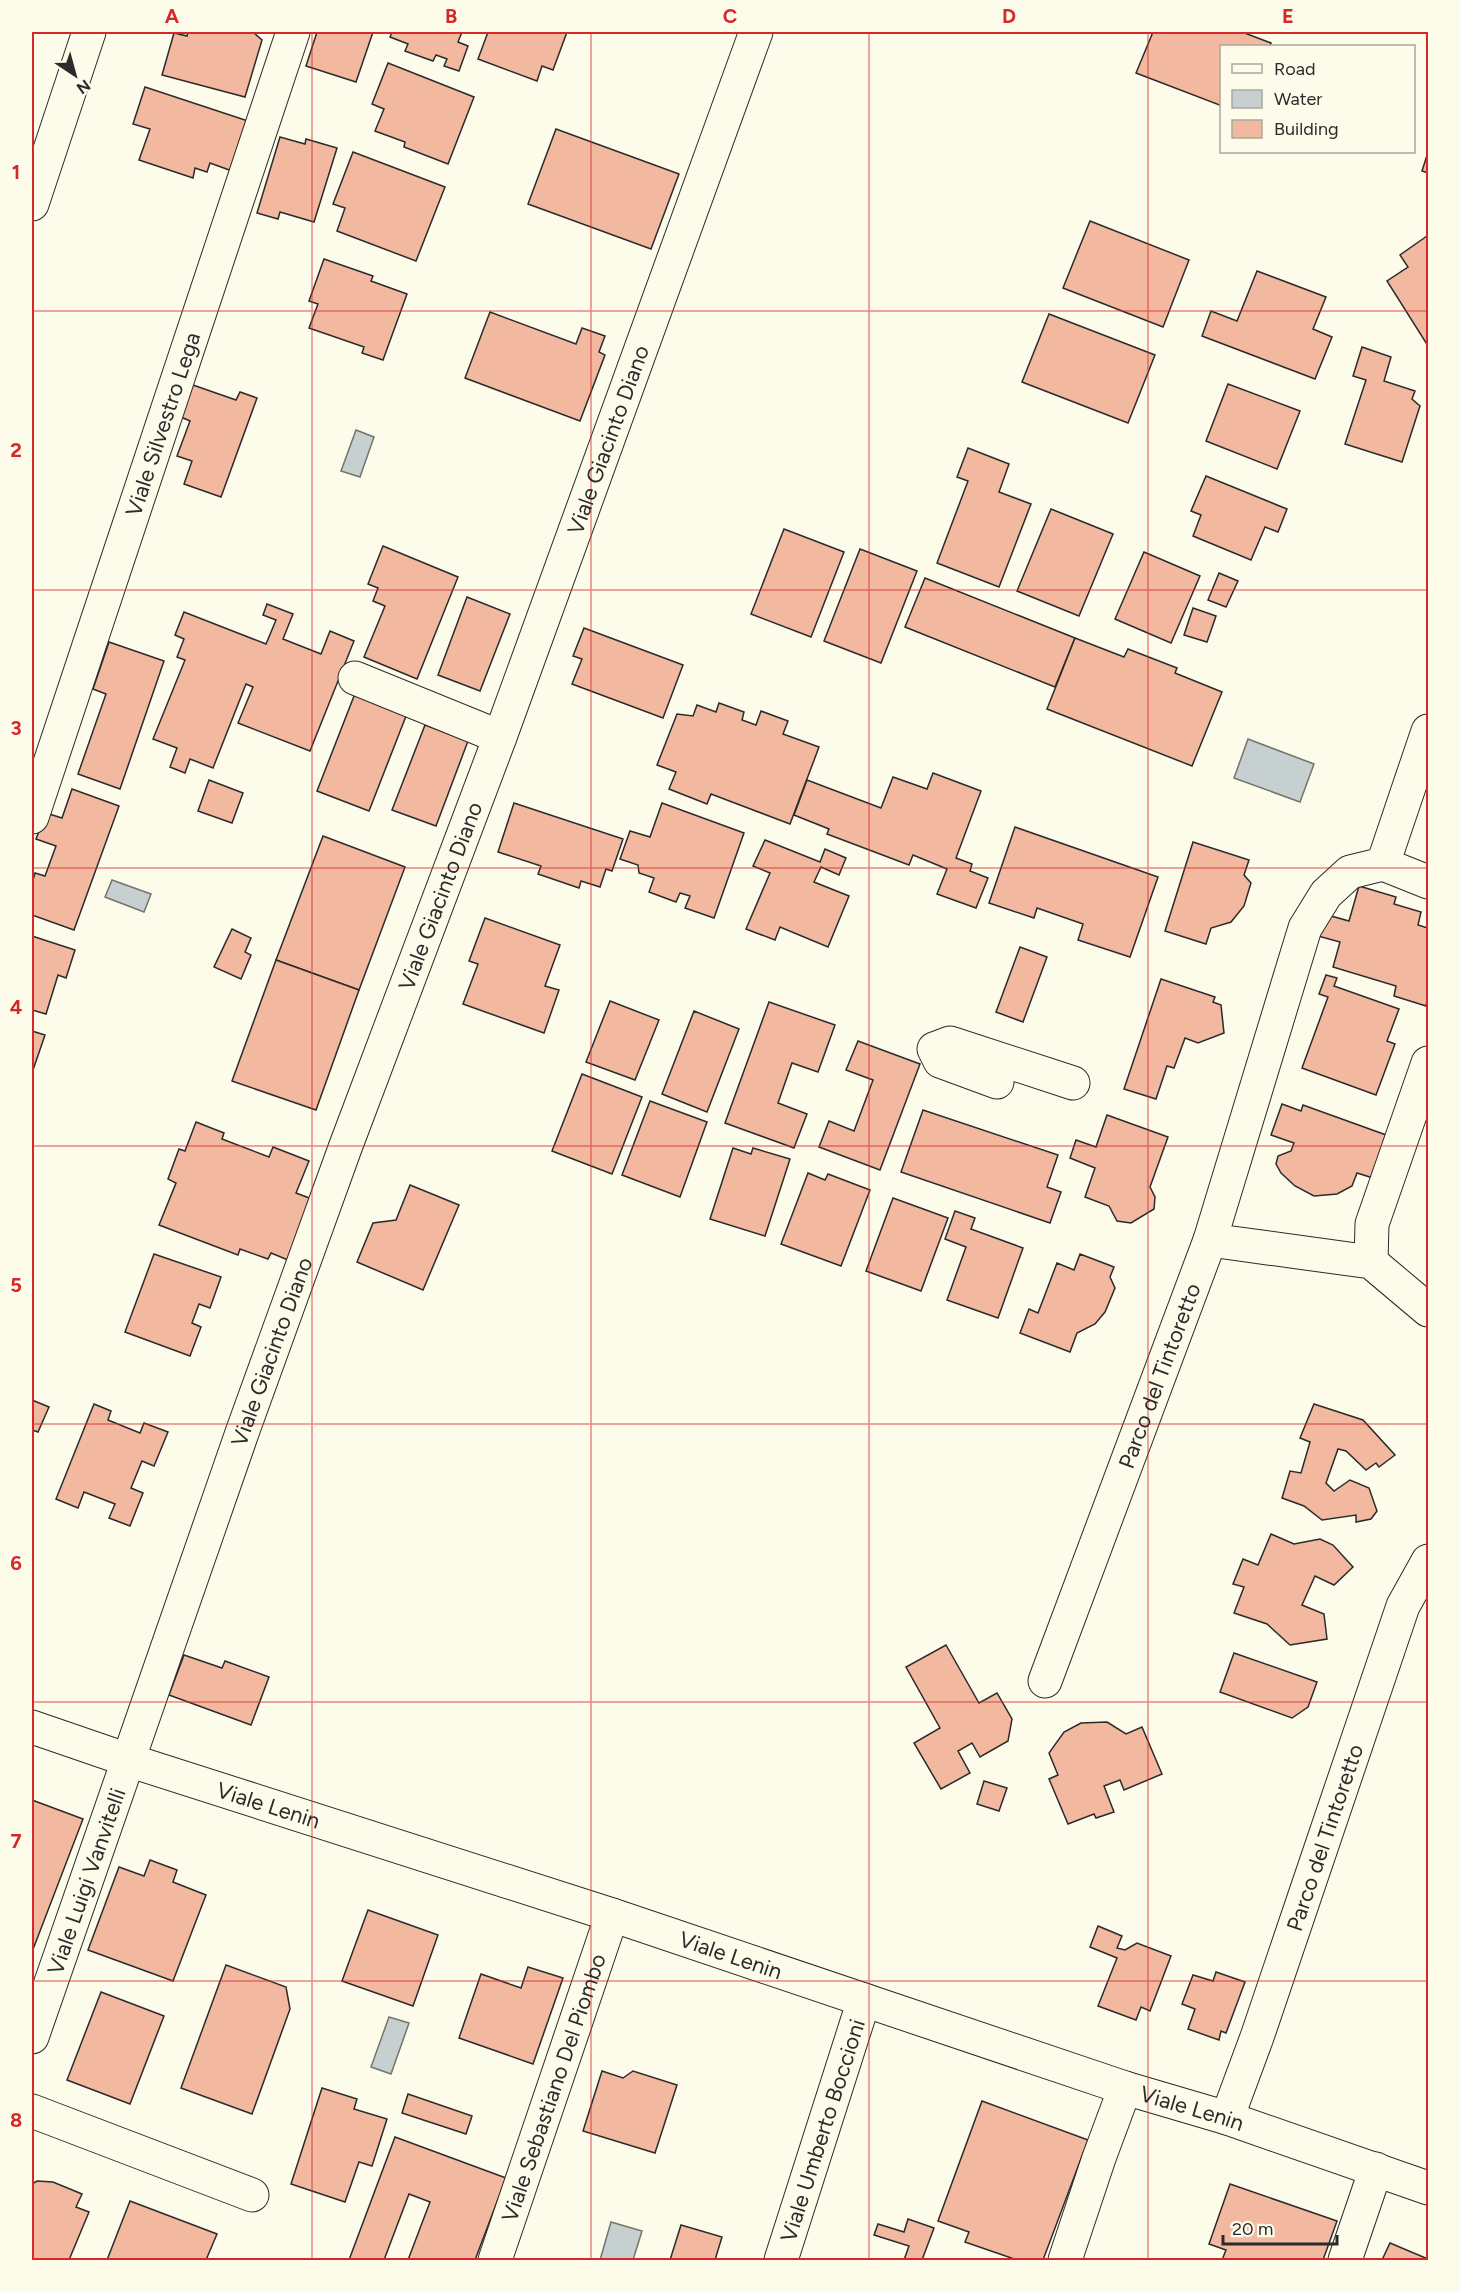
<svg xmlns="http://www.w3.org/2000/svg" width="1460" height="2292" viewBox="0 0 1460 2292" font-family="Figtree,sans-serif">
<rect width="100%" height="100%" fill="#fdfbea"/>
<g fill="#c7d0d0" stroke="#74746e" stroke-width="1.5">
<polygon points="356,430 374,437 360,477 341,471"/>
<polygon points="1248,739 1314,764 1300,802 1234,778"/>
<polygon points="112,880 151,894 144,912 105,897"/>
<polygon points="389,2017 409,2023 391,2074 371,2067"/>
<polygon points="611,2222 642,2231 633,2260 600,2260"/>
</g>
<g fill="#f2b8a0" stroke="#2b2b2b" stroke-width="1.5">
<polygon points="188,32 253,32 262,40 245,97 162,75 174,33 187,36"/>
<polygon points="317,32 373,32 356,82 306,66"/>
<polygon points="392,32 462,32 458,42 468,46 459,71 444,66 447,59 436,55 433,61 405,51 408,44 390,37"/>
<polygon points="488,32 567,32 553,70 542,66 537,81 478,59"/>
<polygon points="1153,32 1242,32 1271,43 1270,46 1222,46 1222,106 1136,73"/>
<polygon points="388,63 474,97 448,164 404,147 405,142 375,131 384,109 372,104"/>
<polygon points="145,87 248,121 232,171 210,163 207,172 195,168 193,178 139,160 150,129 133,124"/>
<polygon points="556,129 679,174 651,249 528,204"/>
<polygon points="280,137 305,144 306,139 337,148 314,222 280,212 278,219 257,213"/>
<polygon points="353,152 445,187 416,261 337,231 345,208 333,204"/>
<polygon points="1428,152 1428,173 1422,171"/>
<polygon points="1090,221 1189,260 1163,327 1063,288"/>
<polygon points="1427,236 1428,238 1428,346 1387,281 1408,267 1400,255"/>
<polygon points="324,259 373,276 371,281 407,294 383,360 362,353 364,347 309,328 318,304 309,301"/>
<polygon points="1257,271 1326,297 1313,329 1332,337 1315,379 1202,336 1211,311 1237,321"/>
<polygon points="490,312 576,344 582,328 605,336 599,352 605,355 580,421 465,378"/>
<polygon points="1049,314 1155,355 1128,423 1022,382"/>
<polygon points="1362,347 1391,357 1384,381 1415,391 1412,399 1420,406 1402,462 1345,444 1366,380 1353,376"/>
<polygon points="1228,384 1300,411 1277,469 1206,441"/>
<polygon points="193,385 236,400 240,392 257,398 221,497 184,484 192,461 177,456 190,421 181,417"/>
<polygon points="968,448 1009,464 999,492 1031,504 999,587 937,563 968,481 957,477"/>
<polygon points="1206,476 1287,509 1278,532 1265,527 1251,560 1193,536 1201,515 1191,511"/>
<polygon points="1051,509 1113,534 1079,616 1017,591"/>
<polygon points="784,529 844,552 811,637 751,614"/>
<polygon points="383,546 458,577 417,679 364,657 385,606 373,601 378,588 368,584"/>
<polygon points="860,549 917,571 881,663 824,641"/>
<polygon points="1144,552 1200,576 1171,643 1115,619"/>
<polygon points="1219,573 1238,581 1226,607 1208,600"/>
<polygon points="925,578 1075,638 1055,687 905,627"/>
<polygon points="467,597 510,614 480,691 438,675"/>
<polygon points="267,604 293,614 283,639 321,654 330,631 354,641 310,751 238,723 253,687 246,684 213,768 190,759 185,773 170,767 177,748 153,739 185,660 177,657 184,639 175,635 184,612 266,644 276,620 263,615"/>
<polygon points="1193,608 1216,616 1207,642 1184,635"/>
<polygon points="584,628 683,665 663,718 572,684 582,659 573,656"/>
<polygon points="1075,638 1124,657 1128,649 1177,668 1175,673 1222,692 1192,766 1047,709"/>
<polygon points="109,642 164,661 120,789 78,774 106,694 93,689"/>
<polygon points="356,691 408,711 369,811 317,791"/>
<polygon points="719,703 744,712 742,720 756,725 761,711 788,721 783,734 819,747 790,824 711,794 707,804 669,789 676,772 657,765 677,714 693,716 697,705 716,712"/>
<polygon points="425,725 468,741 436,826 392,810"/>
<polygon points="933,773 981,791 956,858 972,864 970,871 988,878 976,908 937,894 947,869 913,855 909,865 827,834 829,829 794,815 807,780 881,808 893,777 927,789"/>
<polygon points="209,780 243,793 232,823 198,811"/>
<polygon points="72,789 119,806 74,930 32,915 32,883 35,873 45,876 56,846 36,839 46,813 62,818"/>
<polygon points="514,803 623,839 612,871 606,869 600,887 581,881 579,888 538,874 541,866 498,852"/>
<polygon points="662,803 744,833 714,918 685,908 690,896 680,893 676,902 649,892 654,878 639,873 638,865 620,859 630,831 650,837"/>
<polygon points="1015,827 1158,877 1130,957 1078,940 1083,924 1037,908 1034,918 989,903"/>
<polygon points="323,836 405,867 359,990 276,960"/>
<polygon points="765,840 820,862 825,849 846,858 839,875 821,867 814,882 849,896 828,947 780,927 775,940 746,929 770,873 753,866"/>
<polygon points="1193,842 1249,860 1244,875 1251,883 1244,906 1231,922 1211,928 1206,944 1165,931"/>
<polygon points="1359,886 1396,897 1394,904 1421,912 1418,925 1428,928 1428,996 1426,1006 1394,996 1396,986 1333,967 1340,942 1318,936 1324,914 1349,921"/>
<polygon points="485,918 560,945 545,986 559,990 544,1033 463,1004 478,964 469,961"/>
<polygon points="232,929 251,938 245,952 251,955 241,979 214,967"/>
<polygon points="32,936 75,950 66,978 58,975 46,1014 32,1010"/>
<polygon points="1020,947 1047,957 1023,1022 996,1012"/>
<polygon points="276,960 359,990 316,1110 232,1081"/>
<polygon points="1326,975 1337,978 1334,986 1399,1009 1387,1041 1395,1044 1376,1095 1302,1068 1328,997 1319,994"/>
<polygon points="1161,979 1215,997 1213,1002 1221,1005 1224,1033 1198,1043 1185,1038 1174,1068 1167,1066 1156,1099 1124,1089"/>
<polygon points="610,1001 659,1020 635,1080 586,1062"/>
<polygon points="769,1002 835,1025 818,1072 792,1063 778,1103 807,1114 794,1148 725,1123"/>
<polygon points="694,1011 739,1029 707,1112 662,1094"/>
<polygon points="32,1031 45,1035 32,1073"/>
<polygon points="858,1041 920,1064 880,1170 819,1147 829,1121 854,1131 873,1080 846,1070"/>
<polygon points="582,1074 642,1097 612,1174 552,1151"/>
<polygon points="650,1101 707,1122 680,1197 622,1175"/>
<polygon points="1282,1104 1301,1111 1303,1105 1389,1136 1373,1178 1357,1173 1352,1186 1337,1194 1314,1196 1295,1186 1281,1173 1276,1164 1278,1156 1291,1151 1294,1143 1271,1135"/>
<polygon points="923,1110 1058,1155 1047,1187 1061,1192 1050,1223 901,1172"/>
<polygon points="1107,1115 1168,1137 1150,1187 1155,1197 1154,1209 1131,1223 1117,1221 1109,1206 1085,1197 1095,1168 1070,1158 1076,1140 1096,1147"/>
<polygon points="196,1122 224,1133 222,1139 269,1157 273,1147 309,1161 296,1193 312,1199 288,1260 271,1253 268,1259 240,1249 238,1255 159,1225 176,1183 168,1179 179,1149 185,1151"/>
<polygon points="733,1148 751,1154 753,1148 790,1159 765,1236 710,1219"/>
<polygon points="808,1173 825,1180 828,1174 870,1190 841,1266 781,1244"/>
<polygon points="410,1185 459,1205 423,1290 357,1262 373,1223 396,1220"/>
<polygon points="893,1198 948,1218 921,1291 866,1271"/>
<polygon points="955,1211 975,1218 971,1229 1023,1248 998,1318 947,1300 966,1247 945,1239"/>
<polygon points="154,1254 221,1277 210,1308 199,1304 192,1323 201,1327 190,1356 125,1332"/>
<polygon points="1080,1254 1114,1267 1110,1277 1115,1288 1105,1312 1095,1324 1077,1333 1070,1352 1020,1333 1029,1309 1038,1313 1057,1263 1074,1270"/>
<polygon points="32,1400 49,1407 38,1432 32,1430"/>
<polygon points="94,1404 111,1411 108,1420 140,1433 144,1423 168,1432 154,1466 142,1461 131,1488 143,1493 130,1526 109,1518 115,1504 84,1492 78,1508 56,1499"/>
<polygon points="1314,1404 1363,1420 1395,1455 1379,1467 1376,1463 1366,1470 1346,1451 1338,1449 1326,1483 1334,1491 1350,1480 1369,1488 1377,1511 1371,1519 1356,1522 1356,1515 1322,1520 1304,1506 1282,1498 1290,1471 1301,1473 1310,1442 1300,1438"/>
<polygon points="1271,1534 1294,1544 1320,1539 1333,1545 1353,1567 1334,1585 1315,1576 1302,1605 1324,1614 1327,1639 1290,1645 1267,1624 1234,1613 1244,1587 1233,1584 1243,1559 1258,1565"/>
<polygon points="946,1645 979,1703 997,1693 1012,1719 1008,1741 980,1757 972,1743 958,1751 970,1773 941,1789 914,1743 940,1728 906,1667"/>
<polygon points="1234,1653 1317,1682 1308,1707 1292,1718 1220,1692"/>
<polygon points="184,1655 222,1668 225,1661 269,1677 251,1725 169,1695"/>
<polygon points="1107,1722 1126,1734 1142,1727 1162,1774 1124,1790 1120,1780 1104,1786 1114,1812 1096,1818 1094,1814 1068,1824 1049,1779 1058,1775 1049,1753 1064,1732 1081,1723"/>
<polygon points="984,1781 1007,1788 999,1811 977,1804"/>
<polygon points="32,1800 83,1819 32,1952"/>
<polygon points="150,1860 177,1870 173,1882 206,1895 173,1981 88,1950 119,1867 144,1876"/>
<polygon points="368,1910 438,1935 413,2006 342,1981"/>
<polygon points="1098,1926 1122,1936 1117,1948 1125,1950 1137,1943 1171,1956 1150,2011 1141,2007 1136,2020 1098,2006 1117,1958 1090,1947"/>
<polygon points="226,1965 286,1987 290,2009 252,2114 181,2088"/>
<polygon points="528,1967 563,1978 533,2064 459,2038 481,1974 521,1988"/>
<polygon points="1216,1972 1245,1982 1226,2033 1221,2031 1219,2040 1188,2029 1195,2009 1182,2004 1193,1975 1213,1981"/>
<polygon points="101,1992 164,2016 130,2104 67,2080"/>
<polygon points="602,2071 623,2078 633,2071 677,2085 655,2153 583,2131"/>
<polygon points="322,2088 357,2099 354,2109 387,2119 372,2166 359,2162 345,2202 291,2184"/>
<polygon points="408,2094 472,2116 466,2134 402,2113"/>
<polygon points="982,2101 1088,2140 1043,2260 1017,2260 965,2242 969,2232 938,2221"/>
<polygon points="395,2137 506,2178 475,2260 408,2260 430,2202 409,2194 384,2260 349,2260"/>
<polygon points="37,2181 53,2182 82,2194 76,2207 89,2212 69,2260 32,2260 32,2184"/>
<polygon points="1230,2184 1337,2221 1323,2260 1222,2260 1226,2250 1209,2244"/>
<polygon points="130,2201 217,2234 206,2260 107,2260"/>
<polygon points="908,2219 934,2228 922,2260 904,2260 909,2246 874,2235 878,2224 904,2232"/>
<polygon points="681,2225 722,2237 715,2260 670,2260"/>
<polygon points="1390,2243 1428,2259 1428,2260 1382,2260"/>
</g>
<g fill="none" stroke-linecap="round" stroke-linejoin="round">
<g stroke="#2b2b2b" stroke-width="35">
<g id="minor">
<polyline points="32,204 89,32"/>
<polyline points="355,678 500,737"/>
<path id="s1" d="M32,817L293,32"/>
<polyline points="1383,864 1428,882"/>
<polyline points="997,1082 940,1061 934,1049 950,1043 1073,1083"/>
<polyline points="1210,1240 1371,1262 1428,1310"/>
<polyline points="1371,1262 1372,1224 1428,1063"/>
<path id="s2" d="M1045,1681L1210,1240L1305,928L1326,894L1350,872L1383,864L1428,731"/>
<path id="s3" d="M32,1727L128,1760L612,1915L1125,2088L1227,2118L1428,2188"/>
<path id="s4" d="M32,2037L243,1430L345,1148L500,737L756,32"/>
<polyline points="32,2111 252,2195"/>
<path id="s5" d="M1227,2118L1257,2037L1403,1606L1428,1561"/>
<path id="s6" d="M495,2260L612,1915"/>
<path id="s7" d="M781,2260L864,2000"/>
<polyline points="1065,2260 1099,2158 1125,2088"/>
<polyline points="1345,2260 1376,2169"/>
</g>
</g>
<use href="#minor" stroke="#fdfbea" stroke-width="33"/>
</g>
<path fill="none" stroke="#d62828" stroke-width="1.5" stroke-opacity="0.55" d="M312,32V2260M591,32V2260M869,32V2260M1148,32V2260M32,311H1428M32,590H1428M32,868H1428M32,1146H1428M32,1424H1428M32,1702H1428M32,1981H1428"/>
<g text-anchor="middle" dominant-baseline="central" stroke-width="4.5" stroke-linejoin="round" paint-order="stroke">
<g font-size="22" fill="#2b2b2b" stroke="#fdfbea">
<text stroke="none"><textPath href="#s1" startOffset="414">Viale Silvestro Lega</textPath></text>
<text stroke="none"><textPath href="#s4" startOffset="1698">Viale Giacinto Diano</textPath></text>
<text stroke="none"><textPath href="#s4" startOffset="1212">Viale Giacinto Diano</textPath></text>
<text stroke="none"><textPath href="#s4" startOffset="726">Viale Giacinto Diano</textPath></text>
<text stroke="none"><textPath href="#s2" startOffset="326">Parco del Tintoretto</textPath></text>
<text stroke="none"><textPath href="#s3" startOffset="249">Viale Lenin</textPath></text>
<text stroke="none"><textPath href="#s5" startOffset="297">Parco del Tintoretto</textPath></text>
<text stroke="none"><textPath href="#s4" startOffset="165">Viale Luigi Vanvitelli</textPath></text>
<text stroke="none"><textPath href="#s3" startOffset="735">Viale Lenin</textPath></text>
<text stroke="none"><textPath href="#s6" startOffset="182">Viale Sebastiano Del Piombo</textPath></text>
<text stroke="none"><textPath href="#s3" startOffset="1221">Viale Lenin</textPath></text>
<text stroke="none"><textPath href="#s7" startOffset="136">Viale Umberto Boccioni</textPath></text>
</g>
</g>
<rect width="1460" height="2292" fill="none" stroke="#fdfbea" stroke-width="66"/>
<rect x="1220" y="45" width="195" height="108" fill="#fdfbea" stroke="#a9a89e" stroke-width="1.5"/>
<rect x="1232" y="64" width="30" height="9" fill="#fdfbea" stroke="#a9a89e" stroke-width="1.5"/>
<text x="1274" y="75" font-size="18" fill="#2b2b2b">Road</text>
<rect x="1232" y="90" width="30" height="18" fill="#c7d0d0" stroke="#a9a89e" stroke-width="1.5"/>
<text x="1274" y="105" font-size="18" fill="#2b2b2b">Water</text>
<rect x="1232" y="120" width="30" height="18" fill="#f2b8a0" stroke="#a9a89e" stroke-width="1.5"/>
<text x="1274" y="135" font-size="18" fill="#2b2b2b">Building</text>
<g transform="translate(75 75) rotate(144)" stroke="#fdfbea" stroke-width="4.5" paint-order="stroke">
<path d="M0-4.5L10 22L0 15L-10 22Z" fill="#2b2b2b"/>
<text y="-9" font-size="16" font-weight="bold" text-anchor="middle" fill="#2b2b2b">N</text>
</g>
<path d="M1223 2235v9h114v-9" fill="none" stroke="#2b2b2b" stroke-width="3"/>
<text x="1232" y="2235" font-size="18" fill="#2b2b2b" stroke="#fdfbea" stroke-width="4.5" paint-order="stroke">20 m</text>
<rect x="33" y="33" width="1394" height="2226" fill="none" stroke="#d62828" stroke-width="2"/>
<g font-size="20" text-anchor="middle" font-weight="bold" fill="#d62828">
<text x="172" y="23">A</text>
<text x="451" y="23">B</text>
<text x="730" y="23">C</text>
<text x="1009" y="23">D</text>
<text x="1288" y="23">E</text>
<text x="16" y="179">1</text>
<text x="16" y="457">2</text>
<text x="16" y="735">3</text>
<text x="16" y="1014">4</text>
<text x="16" y="1292">5</text>
<text x="16" y="1570">6</text>
<text x="16" y="1848">7</text>
<text x="16" y="2127">8</text>
</g>
</svg>
